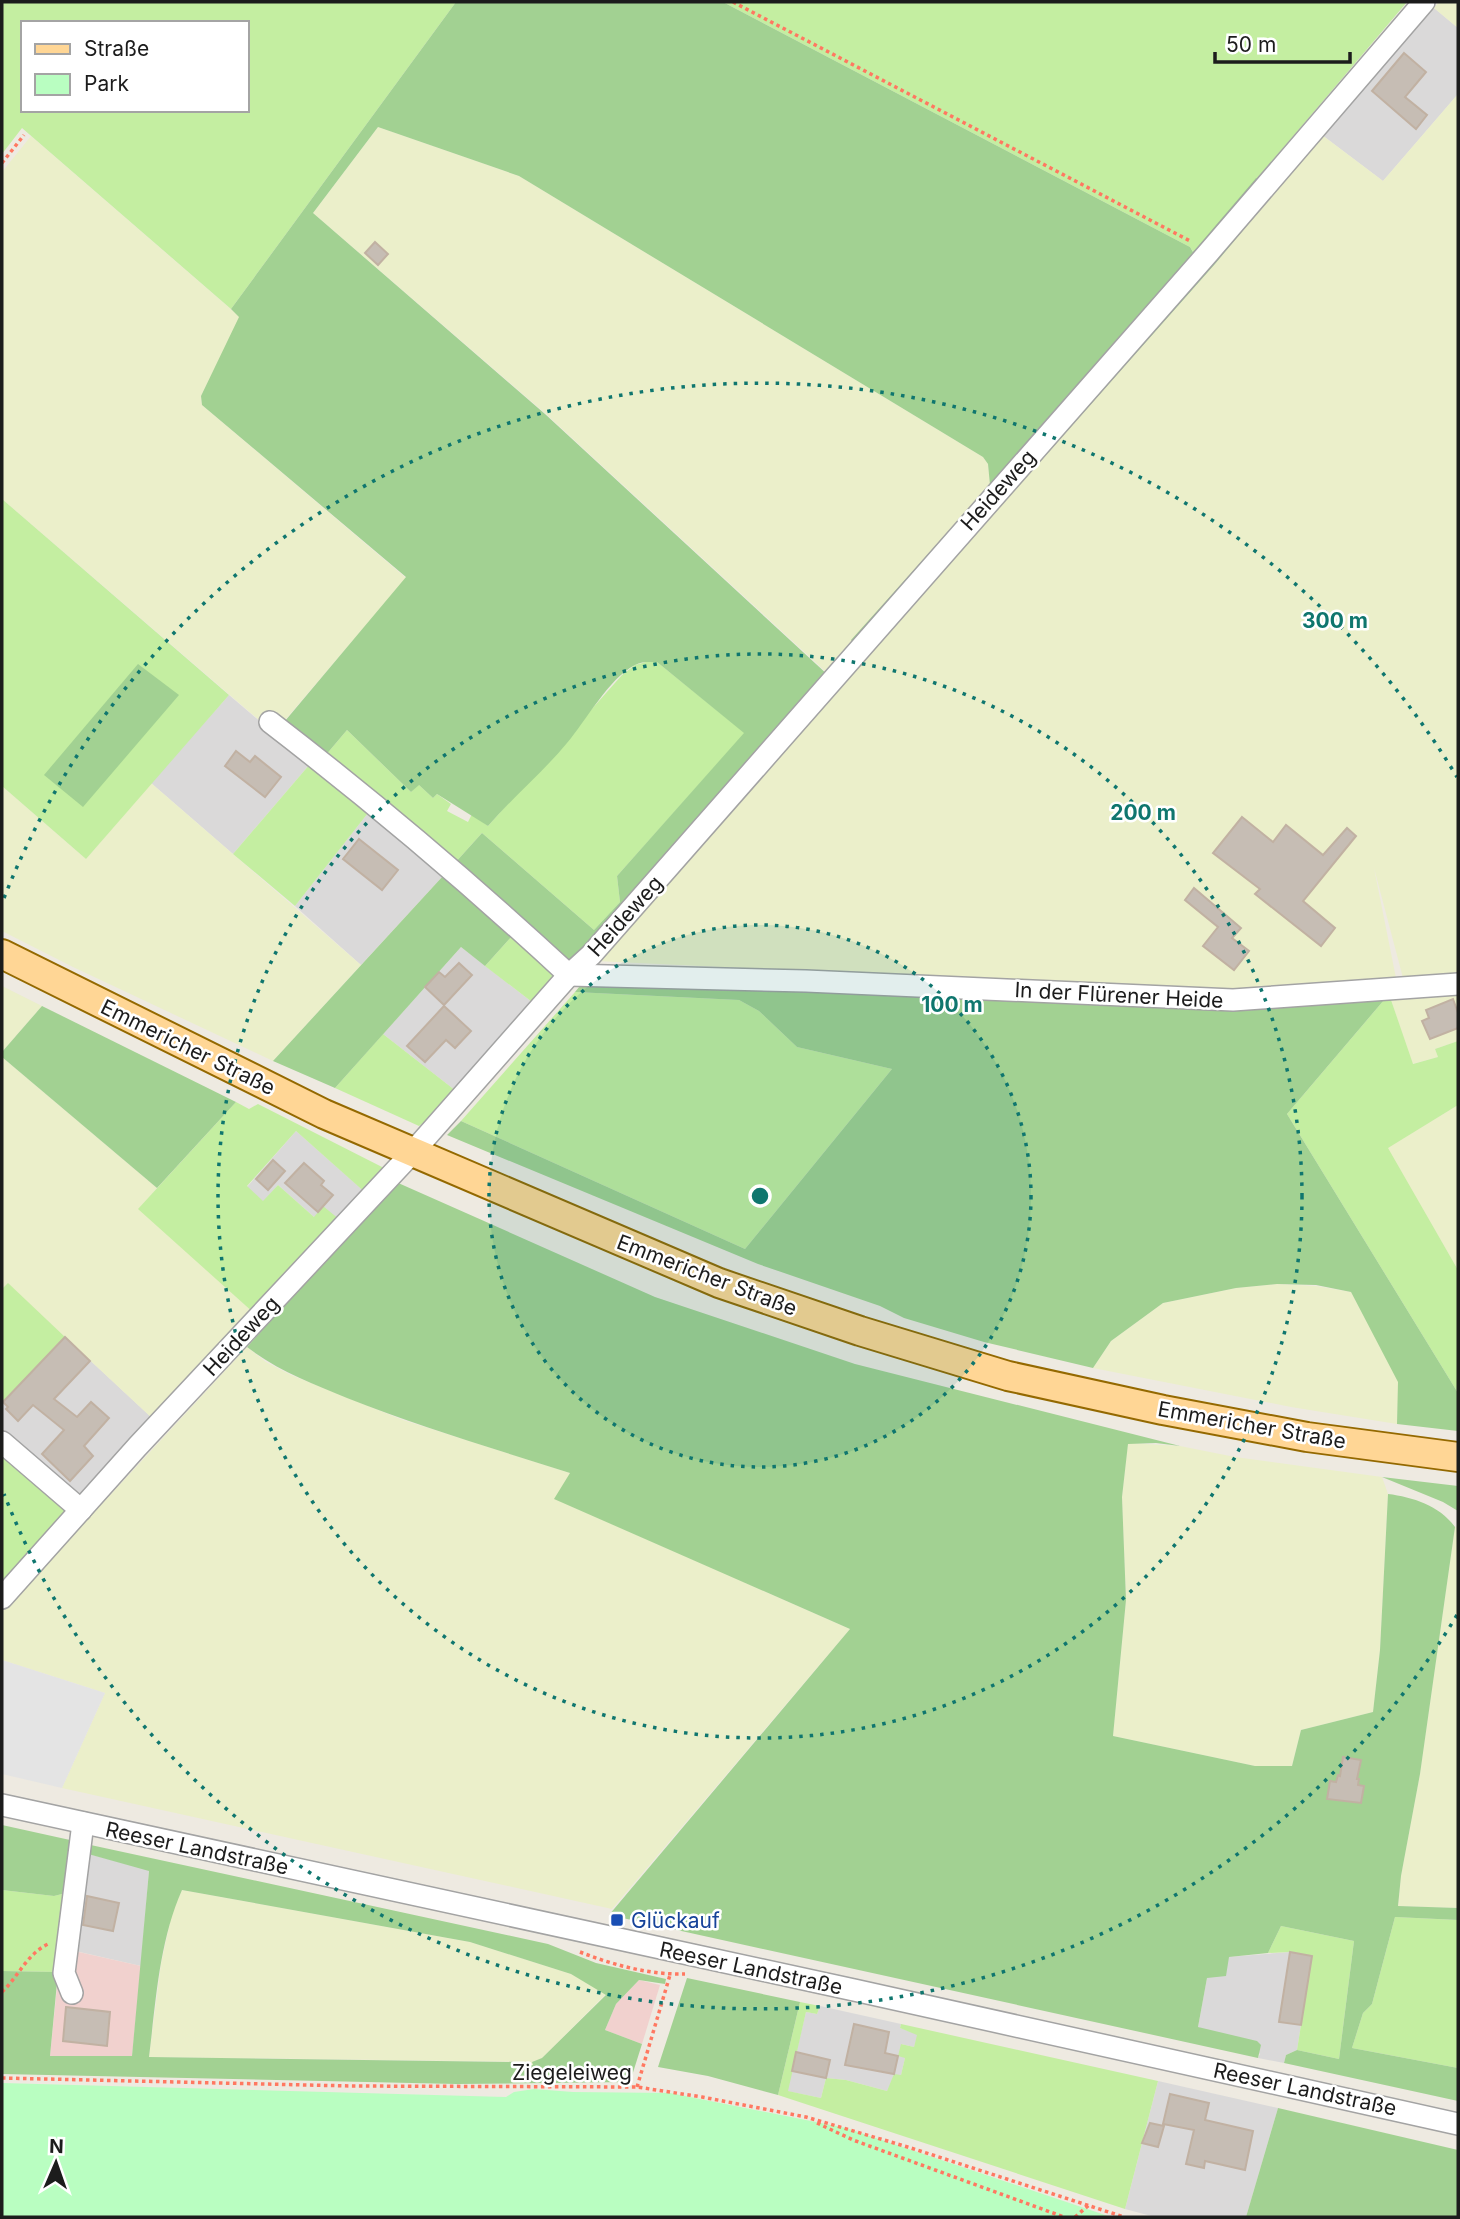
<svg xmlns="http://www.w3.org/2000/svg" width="1460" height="2219" viewBox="0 0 1460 2219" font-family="Inter,sans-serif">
<rect width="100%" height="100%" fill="#eeeae1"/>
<g fill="#dad9d9">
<polygon points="1434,8 1458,28 1458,94 1383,181 1322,135"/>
<polygon points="229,695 310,764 233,854 151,783"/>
<polygon points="368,813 443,876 361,965 295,906"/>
<polygon points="461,947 532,1002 456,1091 383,1034"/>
<polygon points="296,1131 365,1192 340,1220 314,1217 278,1185 263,1202 247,1187"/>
<polygon points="65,1337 153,1419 79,1499 2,1433 2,1403"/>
<polygon points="81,1852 149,1870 141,1966 71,1950"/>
<polygon points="1290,1952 1312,1956 1297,2050 1286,2055 1284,2063 1258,2058 1260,2054 1198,2027 1207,1978 1228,1957"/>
<polygon points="820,2006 901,2024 900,2028 918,2034 914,2047 901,2044 905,2058 901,2075 892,2081 887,2091 846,2080 826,2078 821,2098 787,2091 806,2012 817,2014"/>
<polygon points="1158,2081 1278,2108 1246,2217 1155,2217 1125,2209"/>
</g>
<g fill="#f1d1ce">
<polygon points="61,1948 141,1966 132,2057 50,2056"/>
<polygon points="639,1980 660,1985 642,2044 605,2030 616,2004"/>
</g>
<g fill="#ebefca">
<polygon points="1439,2 1458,2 1458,28 1434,8"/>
<polygon points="1458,94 1458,973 1403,978 1374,868 1396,978 1234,991 596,961 1215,264 1322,135 1383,181"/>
<polygon points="378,127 519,176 983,457 988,464 990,484 825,671 546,414 313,213"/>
<polygon points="31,136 240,317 201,396 202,405 406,578 274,733 2,499 2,172"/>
<polygon points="151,783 361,965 273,1061 73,967 2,931 2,786 86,859"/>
<polygon points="2,986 42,1006 2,1052"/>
<polygon points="1458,992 1458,1041 1435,1049 1438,1057 1412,1064 1391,1000"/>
<polygon points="2,1057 157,1188 139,1209 255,1314 153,1419 8,1284 2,1289"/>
<polygon points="1458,1105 1458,1270 1387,1148"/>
<polygon points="1277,1284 1316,1286 1351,1292 1399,1382 1397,1424 1291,1407 1093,1368 1111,1341 1163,1303 1236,1288"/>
<polygon points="247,1347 266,1362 291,1375 403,1420 570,1473 555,1499 850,1629 612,1909 62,1788 105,1693 2,1660 2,1612"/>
<polygon points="1128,1443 1180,1446 1235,1457 1382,1477 1388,1494 1380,1650 1373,1712 1301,1730 1292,1766 1255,1766 1113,1736 1126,1600 1122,1497"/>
<polygon points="1458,1526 1458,1908 1398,1906 1401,1876 1420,1774 1455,1527"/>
<polygon points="182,1890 470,1942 571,1974 606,1994 542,2058 533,2062 534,2065 520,2065 519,2062 459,2061 149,2057 161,1964 172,1913"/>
</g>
<g fill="#c4eea1" fill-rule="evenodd">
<path d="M2,2H456L231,309L22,128L2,154ZM23,23H247V110H23Z"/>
<polygon points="723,2 1407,2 1194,253 1190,247"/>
<polygon points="2,499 229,695 86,859 2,786"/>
<polygon points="646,662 657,662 745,733 617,876 620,902 594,930 482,833 454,864 325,756 347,730 411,792 418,784 433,798 437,794 451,804 447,811 468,822 472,814 488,826 622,675 635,665"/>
<polygon points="310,764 368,813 295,906 233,854"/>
<polygon points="512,936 551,970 553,979 532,1002 485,966"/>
<polygon points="575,992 739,1000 759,1011 797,1047 892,1069 745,1249 461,1121"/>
<polygon points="1384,1000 1391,1000 1413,1064 1438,1057 1435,1049 1458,1041 1458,1105 1388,1148 1458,1270 1458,1393 1287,1114"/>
<polygon points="383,1034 456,1091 435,1114 419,1126 335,1088"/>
<polygon points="236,1102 249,1109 258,1104 384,1168 368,1195 296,1131 247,1186 263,1201 278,1185 314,1217 323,1206 340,1220 255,1314 138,1209"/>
<polygon points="8,1283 65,1337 2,1403 2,1289"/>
<polygon points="2,1454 68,1510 4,1579 2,1577"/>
<polygon points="2,1890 54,1896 66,1893 58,1972 2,1971"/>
<polygon points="1395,1917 1458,1920 1458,2068 1352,2048 1363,2013 1372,2004"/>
<polygon points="1281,1926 1354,1941 1339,2059 1297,2050 1312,1956 1290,1952 1268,1953"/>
<polygon points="800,2002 820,2006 817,2014 806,2012 788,2091 821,2098 826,2078 846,2080 887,2091 894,2074 901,2075 905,2058 898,2056 901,2044 914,2047 917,2035 900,2028 901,2024 1158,2081 1125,2209 778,2095"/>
</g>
<g fill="#a2d192" fill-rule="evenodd">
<path d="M456,2H723L1190,247L1193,252L1256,178L1274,193L1215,264L866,658L851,640L990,485L988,464L983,457L519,176L378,127L313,213L545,414L829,676L576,962L566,963L454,864L482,833L594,930L620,902L617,876L744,733L657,662C650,662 642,661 635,665C609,678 586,721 567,743C543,772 513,797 488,826L437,794L433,798L419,785L411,792L347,730L325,756L285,721L406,577L202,405L201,396L239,317L231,309Z"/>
<polygon points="138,664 179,695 83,807 44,775"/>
<polygon points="443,876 512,936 485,966 461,947 335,1088 273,1061"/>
<polygon points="584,981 1227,1010 1384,1000 1287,1114 1458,1393 1458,1431 1397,1424 1398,1382 1351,1292 1316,1285 1277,1284 1236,1288 1163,1303 1111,1341 1093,1368 984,1342 904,1318 880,1306 758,1264 447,1135 461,1121 745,1249 892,1069 797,1047 759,1011 739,1000 575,992"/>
<polygon points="42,1006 236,1102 157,1188 2,1057 2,1052"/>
<path d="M396,1182L655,1297L855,1364L1180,1446L1156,1443L1128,1444L1122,1497L1126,1600L1113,1736L1255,1766H1292L1301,1730L1373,1712L1380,1650L1388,1494C1413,1497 1440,1506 1455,1527L1420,1774L1401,1876L1398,1906L1458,1908V1920L1395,1917L1372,2004L1363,2013L1352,2048L1458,2068V2101L1284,2063L1286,2055L1297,2050L1339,2059L1354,1941L1281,1926L1268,1953L1229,1957L1226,1976L1207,1978L1198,2027L1257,2041L1261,2045L1258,2058L609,1915L850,1629L554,1499L570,1473C495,1449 420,1427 347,1398C312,1383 278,1371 247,1347Z"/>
<polygon points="1382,1477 1458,1486 1458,1511 1443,1502"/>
<polygon points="2,1825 70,1840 66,1893 54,1896 2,1890"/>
<path d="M86,1844L548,1944L596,1963L666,1979L665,1984L639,1980L616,2004L605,2030L642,2044L630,2082L457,2084L2,2074V1971L58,1972L50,2056H132L149,1871L81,1852ZM182,1890L470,1942L571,1974L606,1995L542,2058L532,2062L533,2065H521L519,2062L149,2057C156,2001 159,1942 182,1890Z"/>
<polygon points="687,1978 800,2002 778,2095 708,2076 658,2067"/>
<polygon points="1278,2108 1458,2150 1458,2217 1246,2217"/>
</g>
<polygon fill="#b9fec1" points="2,2083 506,2097 514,2092 534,2089 573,2092 670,2093 846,2128 1111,2217 2,2217"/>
<polygon fill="#e4e4e4" points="2,1660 105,1693 62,1788 2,1774"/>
<g fill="#c6bdb4" stroke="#c1b1a2" stroke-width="2">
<polygon points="1404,53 1426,72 1405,97 1427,115 1416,129 1372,91"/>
<polygon points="375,242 388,254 378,265 365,253"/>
<polygon points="236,751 250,762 255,756 281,777 265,797 225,766"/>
<polygon points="1242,817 1273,842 1286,825 1323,855 1347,828 1356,836 1303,901 1335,928 1321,946 1255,894 1260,889 1213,853"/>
<polygon points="359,839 398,870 382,890 343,859"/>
<polygon points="1194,888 1241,928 1232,938 1249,951 1234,970 1203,946 1218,927 1185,900"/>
<polygon points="459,963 472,975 444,1005 425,987 439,972 445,977"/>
<polygon points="1453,999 1458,1013 1458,1028 1430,1039 1422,1021 1429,1018 1426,1010"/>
<polygon points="444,1006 471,1031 455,1048 446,1040 425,1062 407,1046"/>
<polygon points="273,1160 285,1171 268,1190 256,1179"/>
<polygon points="304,1163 324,1181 321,1185 333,1195 318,1212 285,1183"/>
<polygon points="65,1337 90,1361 54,1399 77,1417 91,1402 109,1418 84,1446 93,1456 70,1481 42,1454 64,1430 33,1405 18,1421 6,1409 8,1407 3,1402"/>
<polygon points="1343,1757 1361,1760 1357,1779 1359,1779 1358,1785 1364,1786 1361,1803 1327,1799 1330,1781 1336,1782 1338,1775 1340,1776"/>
<polygon points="87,1896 119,1903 113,1931 83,1925"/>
<polygon points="1290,1952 1312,1956 1301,2025 1279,2022"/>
<polygon points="66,2007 110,2012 107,2046 63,2041"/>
<polygon points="854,2024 889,2032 885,2053 898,2056 894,2074 845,2065"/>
<polygon points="796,2052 830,2060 826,2078 792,2071"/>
<polygon points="1170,2094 1209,2103 1205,2120 1253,2131 1245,2170 1205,2161 1204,2168 1186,2164 1194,2130 1163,2124"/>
<polygon points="1150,2123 1164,2126 1158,2147 1142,2143"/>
</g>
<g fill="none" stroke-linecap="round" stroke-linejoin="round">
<g stroke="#a3a3a3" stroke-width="24">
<g id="minor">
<path d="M270,722C374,802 473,886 569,975L806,981L1233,1000L1458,984"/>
<polyline points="2,1442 81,1510"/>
<polyline points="2,1598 137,1447 412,1153 569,975 591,955 1209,252 1424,2"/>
<polyline points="2,1805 854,1990 1458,2124"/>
<polyline points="72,1993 64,1973 83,1823"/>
</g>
</g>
<g stroke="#946900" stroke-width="32">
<polyline id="major" points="2,954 324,1114 719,1283 860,1331 1008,1376 1163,1410 1307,1437 1458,1457"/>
</g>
<g stroke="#ff7861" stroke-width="3.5" stroke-dasharray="3.5 3.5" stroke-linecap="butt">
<polyline points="733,2 1192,242"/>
<polyline points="2,163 24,135"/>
<path d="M580,1952C613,1965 650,1975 685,1974"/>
<path d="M2,1992C18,1977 27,1954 48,1944"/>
<polyline points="2,2078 351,2086 637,2087 702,2097 806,2117 911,2148 1124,2217"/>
<polyline points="637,2087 670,1975"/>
<polyline points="817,2123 853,2140 1064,2217"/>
<polyline points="1075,2217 1089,2205"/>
</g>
<use href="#minor" stroke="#fff" stroke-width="21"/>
<use href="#major" stroke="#ffd695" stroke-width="28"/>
</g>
<circle cx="760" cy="1196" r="271" fill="#0f766e" fill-opacity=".12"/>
<g fill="none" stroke="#0f766e" stroke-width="3.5" stroke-dasharray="3.5 7">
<circle cx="760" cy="1196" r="271"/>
<circle cx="760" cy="1196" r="542"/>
<path d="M1457 1615A813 813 0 0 1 4 1494M4 898A813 813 0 0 1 1457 777"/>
</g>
<rect fill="#1a4fb4" stroke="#fff" stroke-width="2.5" x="610" y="1913" width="14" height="14" rx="3.5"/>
<g text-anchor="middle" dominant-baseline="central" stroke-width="5" stroke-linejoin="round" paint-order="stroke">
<g font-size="21" fill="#1c1c1c" stroke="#fff">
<text transform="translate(998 490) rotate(-48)">Heideweg</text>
<text transform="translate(625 916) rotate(-48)">Heideweg</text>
<text transform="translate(1119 995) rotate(3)">In der Flürener Heide</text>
<text transform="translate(188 1047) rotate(26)">Emmericher Straße</text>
<text transform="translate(707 1275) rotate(21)">Emmericher Straße</text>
<text transform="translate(241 1336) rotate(-47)">Heideweg</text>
<text transform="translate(1252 1425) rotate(10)">Emmericher Straße</text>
<text transform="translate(197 1848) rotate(12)">Reeser Landstraße</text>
<text transform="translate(751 1968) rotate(12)">Reeser Landstraße</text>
<text x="572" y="2072">Ziegeleiweg</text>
<text transform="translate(1305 2089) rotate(12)">Reeser Landstraße</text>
</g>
<g font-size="21" fill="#164399" stroke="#fff" text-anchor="start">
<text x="631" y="1920">Glückauf</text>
</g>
</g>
<circle cx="760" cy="1196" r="10" fill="#0f766e" stroke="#fff" stroke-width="3.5"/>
<g font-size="21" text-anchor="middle" font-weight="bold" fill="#0f766e" stroke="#fff" stroke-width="5" stroke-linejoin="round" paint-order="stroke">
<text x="1335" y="628">300 m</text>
<text x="1143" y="820">200 m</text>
<text x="952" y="1012">100 m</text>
</g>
<rect width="1460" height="2219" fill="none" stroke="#1c1c1c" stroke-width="7"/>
<rect x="21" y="21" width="228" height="91" fill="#ffffff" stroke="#a4a4a4" stroke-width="2"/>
<rect x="35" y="44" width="35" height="10" fill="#ffd695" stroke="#a4a4a4" stroke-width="2"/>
<text x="84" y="56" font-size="21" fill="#1c1c1c">Straße</text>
<rect x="35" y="74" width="35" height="21" fill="#b9fec1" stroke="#a4a4a4" stroke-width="2"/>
<text x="84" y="91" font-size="21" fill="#1c1c1c">Park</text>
<g transform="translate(56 2163) rotate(2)" stroke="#ffffff" stroke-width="5" paint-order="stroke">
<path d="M0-5L12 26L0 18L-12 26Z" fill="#1c1c1c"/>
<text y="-10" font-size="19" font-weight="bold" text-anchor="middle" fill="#1c1c1c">N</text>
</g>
<path d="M1215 52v10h135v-10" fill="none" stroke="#1c1c1c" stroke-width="3.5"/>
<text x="1226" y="52" font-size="21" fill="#1c1c1c" stroke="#ffffff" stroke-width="5" paint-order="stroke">50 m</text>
</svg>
